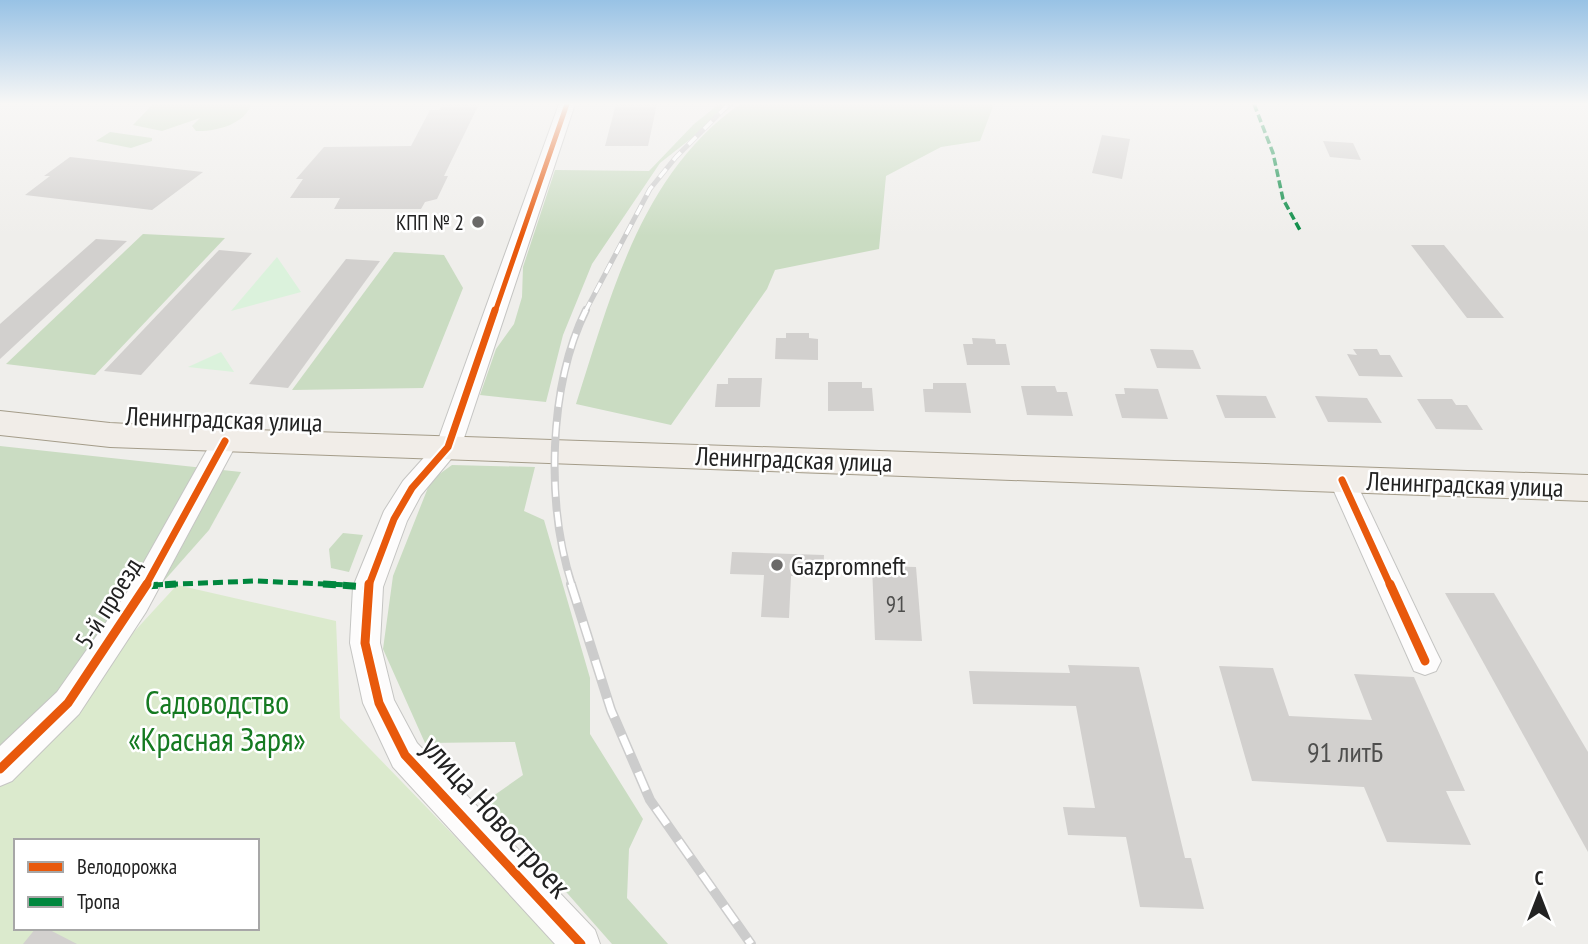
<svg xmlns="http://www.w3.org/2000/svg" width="1588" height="944" viewBox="0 0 1588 944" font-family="'PT Sans Narrow',sans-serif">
<rect width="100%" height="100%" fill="#efeeeb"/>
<path fill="#dbeacd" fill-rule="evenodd" d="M177,585L336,621L340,718L559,944H0V767L64,708ZM16,841H257V928H16Z"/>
<g fill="#cadcc2">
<path d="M153,104H251C246,124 215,132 196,131L192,126L200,118L162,131L133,125Z"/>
<polygon points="719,104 735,104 660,163 592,264 563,335 546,402 480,395 496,349 514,324 522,297 523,267 555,170 649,171 694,124"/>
<path d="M740,104H994L980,141L941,147L886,176L879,249L775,270L767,289L671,425L576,404C611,295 641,174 740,104Z"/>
<polygon points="110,132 152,138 152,141 131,148 96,141"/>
<polygon points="143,234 225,238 95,375 6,364"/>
<polygon points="394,252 444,255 463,288 423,388 292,390"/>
<polygon points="0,446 241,472 209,530 94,660 0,753"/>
<polygon points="452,465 535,467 524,511 544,520 590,678 590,734 643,819 629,849 627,898 668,944 612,944 486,801 523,775 515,742 425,743 383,649 393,576 431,480"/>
<polygon points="343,533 363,535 349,572 331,568 329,549"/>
</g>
<g fill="#dbf2dc">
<polygon points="277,257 301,292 231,311"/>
<polygon points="221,352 234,372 188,367"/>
</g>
<g fill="#d2d0ce">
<polygon points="443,104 479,104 444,176 448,176 437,199 425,202 421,209 334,209 340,198 290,198 303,179 296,179 324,147 411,146 430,110 439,110"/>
<polygon points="616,104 657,104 648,146 605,146"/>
<polygon points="1102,135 1130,139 1122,179 1092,173"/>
<polygon points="1323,141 1353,143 1361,160 1330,157"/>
<polygon points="70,157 203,172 152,210 25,195 50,176 44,176"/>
<polygon points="96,239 127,241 0,359 0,324"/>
<polygon points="1411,245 1444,245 1504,318 1467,318"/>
<polygon points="219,250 252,253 141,375 104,371"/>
<polygon points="346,259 380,261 288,388 249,384"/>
<polygon points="786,333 809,333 809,338 818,339 818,360 775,359 776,338 786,338"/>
<polygon points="972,338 995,339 996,344 1006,344 1010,365 967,365 963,344 973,344"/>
<polygon points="1150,349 1193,350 1201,369 1157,368"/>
<polygon points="1353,349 1377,349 1380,355 1390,355 1403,377 1359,376 1347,354 1357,355"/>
<polygon points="728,378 762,378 760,407 715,407 717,384 728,384"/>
<polygon points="828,382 862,382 862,388 872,388 874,411 828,411"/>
<polygon points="933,383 966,383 971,413 925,412 923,389 933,389"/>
<polygon points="1021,386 1055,386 1057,392 1067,392 1073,416 1027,415"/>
<polygon points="1124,388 1158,389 1168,419 1122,418 1115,394 1125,394"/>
<polygon points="1216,395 1266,396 1276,418 1225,418"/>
<polygon points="1315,396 1367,398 1382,423 1328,422"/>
<polygon points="1417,399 1452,399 1456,405 1467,405 1483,430 1436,429"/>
<polygon points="732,552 824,555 823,577 791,576 789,618 761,617 764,575 730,574"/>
<polygon points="872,566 916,567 922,641 875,640"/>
<polygon points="1445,593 1494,593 1588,752 1588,852"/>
<polygon points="1068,665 1139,667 1185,858 1191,858 1204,909 1140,907 1126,837 1068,835 1063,807 1095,808 1076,706 973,704 969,671 1070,673"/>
<polygon points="1219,666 1273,668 1289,716 1372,720 1354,674 1414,677 1465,791 1446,791 1471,845 1387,842 1364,787 1252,781"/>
<polygon points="36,928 46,928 77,944 23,944"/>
</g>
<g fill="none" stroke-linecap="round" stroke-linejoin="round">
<g stroke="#c5c5c3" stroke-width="2">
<g id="minor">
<polygon points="559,104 575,104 461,447 421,495 407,521 383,587 380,643 394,700 417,743 595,930 600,944 555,944 393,767 363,703 350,643 353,587 384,511 403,481 437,443"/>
<polygon points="225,432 234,434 238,441 146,612 79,714 12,781 0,786 0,746 57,692 126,594 216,434"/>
<polygon points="1342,470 1351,473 1355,480 1436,651 1441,661 1436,671 1425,675 1414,671 1329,480 1333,473"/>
</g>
</g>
<g stroke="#a49c89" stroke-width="2">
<polygon id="major" points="0,411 110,423 225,429 1588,475 1588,501 110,447 0,435"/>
</g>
<use href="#minor" fill="#fdfcfc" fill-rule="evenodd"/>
<use href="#major" fill="#f1ede8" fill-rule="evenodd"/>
<g stroke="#ccc" stroke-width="5">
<polyline id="rail-far2" points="585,312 650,189 676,157 729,104"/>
</g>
<g stroke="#ccc" stroke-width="8">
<path id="rail-far1" d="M572,585C546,505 548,387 586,310"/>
</g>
<g stroke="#ccc" stroke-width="10">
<polyline id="rail" points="571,584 611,710 650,800 751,944"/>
</g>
<use href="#rail-far2" stroke="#fff" stroke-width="3.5" stroke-dasharray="11" stroke-linecap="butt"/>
<use href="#rail-far1" stroke="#fff" stroke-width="5" stroke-dasharray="15" stroke-linecap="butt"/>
<use href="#rail" stroke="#fff" stroke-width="7" stroke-dasharray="20" stroke-linecap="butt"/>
<polyline stroke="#00873e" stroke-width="3.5" stroke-dasharray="8 3.5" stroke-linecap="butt" points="1254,104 1273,153 1283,199 1301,232"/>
<polyline stroke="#00873e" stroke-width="5" stroke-dasharray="10 5" stroke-linecap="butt" points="153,585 256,581 348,585"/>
<g stroke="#00873e" stroke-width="7" stroke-dasharray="13 7" stroke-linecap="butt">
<polyline points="323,584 368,587"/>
<polyline points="145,586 176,584"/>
</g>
<g stroke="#fff" stroke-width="9">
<polyline id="cycleway-far2" points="495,312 567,104"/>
</g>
<g stroke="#fff" stroke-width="11">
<g id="cycleway-far1">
<polyline points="1342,480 1390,585"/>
<polyline points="146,585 225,441"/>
<polyline points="369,585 394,519 412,488 448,447 495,310"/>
</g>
</g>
<g stroke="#fff" stroke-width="13">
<g id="cycleway">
<polyline points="369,584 365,643 379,703 405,755 581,944"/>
<polyline points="1390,584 1425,661"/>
<polyline points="0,769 68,703 147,584"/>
</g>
</g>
<use href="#cycleway-far2" stroke="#e8590c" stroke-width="5"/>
<use href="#cycleway-far1" stroke="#e8590c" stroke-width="7"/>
<use href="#cycleway" stroke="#e8590c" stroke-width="9"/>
</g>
<linearGradient id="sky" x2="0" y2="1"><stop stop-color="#98c2e5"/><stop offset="0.44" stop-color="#f8f7f6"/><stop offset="1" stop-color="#f8f7f6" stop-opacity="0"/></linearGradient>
<rect width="1588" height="236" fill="url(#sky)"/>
<g fill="#6a6968" stroke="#fff" stroke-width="2.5">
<circle cx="478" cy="222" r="7"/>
<circle cx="777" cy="565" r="7"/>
</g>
<g text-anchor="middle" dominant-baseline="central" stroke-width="5" stroke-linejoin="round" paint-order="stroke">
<g font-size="21" fill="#222" stroke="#fff" text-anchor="end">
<text x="464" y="222">КПП № 2</text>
</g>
<g font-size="23" fill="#4e4e4d">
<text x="896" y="603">91</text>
</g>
<g font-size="26" fill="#222" stroke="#fff">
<text transform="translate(224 419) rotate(2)">Ленинградская улица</text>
<text transform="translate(794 459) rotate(2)">Ленинградская улица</text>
<text transform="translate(1465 484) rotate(2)">Ленинградская улица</text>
<text transform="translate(108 603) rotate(-58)">5-й проезд</text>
</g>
<g font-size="26" fill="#222" stroke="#fff" text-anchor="start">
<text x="791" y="565">Gazpromneft</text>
</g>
<g font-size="28" fill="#4e4e4d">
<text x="1345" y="751">91 литБ</text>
</g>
<g font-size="32" fill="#157a21" stroke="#fff">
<text x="217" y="702">Садоводство<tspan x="217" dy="37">«Красная Заря»</tspan></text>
</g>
<g font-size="32" fill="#222" stroke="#fff">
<text transform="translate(497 816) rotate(48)">улица Новостроек</text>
</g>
</g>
<rect x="14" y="839" width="245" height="91" fill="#ffffff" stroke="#a7a7a7" stroke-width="2"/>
<rect x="28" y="862" width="35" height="10" fill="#e8590c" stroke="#a7a7a7" stroke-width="2"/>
<text x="77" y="874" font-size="21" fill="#222222">Велодорожка</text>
<rect x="28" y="897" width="35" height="10" fill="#00873e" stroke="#a7a7a7" stroke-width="2"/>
<text x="77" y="909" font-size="21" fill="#222222">Тропа</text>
<g transform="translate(1539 895)" stroke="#ffffff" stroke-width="5" paint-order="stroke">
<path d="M0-5L12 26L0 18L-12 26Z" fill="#222222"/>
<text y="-10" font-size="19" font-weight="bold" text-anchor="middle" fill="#222222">С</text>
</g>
</svg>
